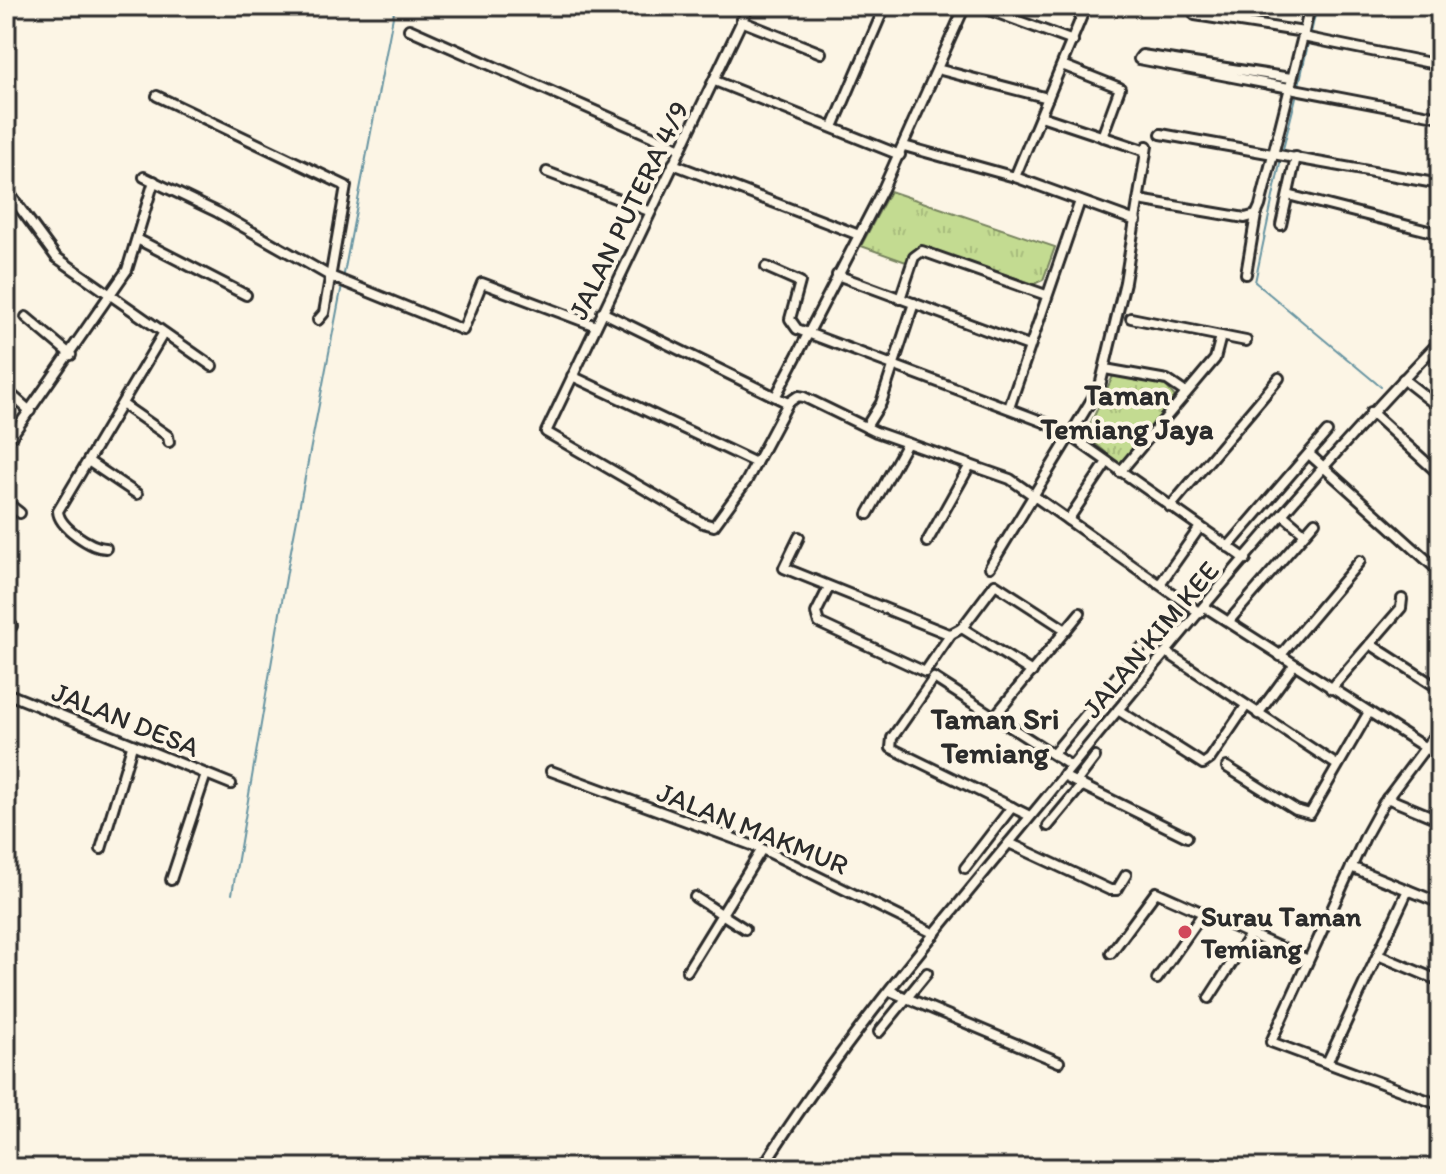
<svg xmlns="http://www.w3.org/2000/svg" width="1446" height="1174" viewBox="0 0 1446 1174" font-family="Itim,sans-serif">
<defs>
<pattern id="park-tufts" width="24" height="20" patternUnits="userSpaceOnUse" patternTransform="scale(2)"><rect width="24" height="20" fill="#c3db91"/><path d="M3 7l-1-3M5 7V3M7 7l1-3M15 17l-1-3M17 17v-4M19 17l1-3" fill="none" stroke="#a8bc7d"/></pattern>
</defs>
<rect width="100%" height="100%" fill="#fcf5e5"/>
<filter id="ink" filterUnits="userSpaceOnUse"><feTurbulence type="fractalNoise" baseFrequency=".0125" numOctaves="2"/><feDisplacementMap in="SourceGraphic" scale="16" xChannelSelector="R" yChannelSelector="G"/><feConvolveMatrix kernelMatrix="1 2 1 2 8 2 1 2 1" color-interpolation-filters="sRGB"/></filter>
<g filter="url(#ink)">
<g fill="url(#park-tufts)" stroke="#77835e" stroke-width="2">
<polygon points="890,191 1055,247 1043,280 1034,284 921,246 910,253 906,262 861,246"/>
<polygon points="1114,374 1166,386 1175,397 1122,466 1085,435"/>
</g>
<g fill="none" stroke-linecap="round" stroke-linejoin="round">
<g stroke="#6895a2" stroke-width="2">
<polyline points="1311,33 1317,6"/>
<polyline points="1299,85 1308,44"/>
<polyline points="1283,149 1296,97"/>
<polyline points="1281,159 1255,282 1381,387"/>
<polyline points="343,279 395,6"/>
<polyline points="232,894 288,566 342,285"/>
</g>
<g stroke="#2b2b2b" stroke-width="14">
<g id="minor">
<polyline points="749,6 546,432 703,523 714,526 746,482 788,403 798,396 804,397 876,432 1010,479 1200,613"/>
<polyline points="978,6 1073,41"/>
<polyline points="741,21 821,53"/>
<polyline points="409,29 681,149"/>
<polyline points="1304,32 1310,6"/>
<polyline points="1303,37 1440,65"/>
<polyline points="1062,65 1120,88 1102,137"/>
<polyline points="937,69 1048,98"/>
<polyline points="1291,78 1142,55 1139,59 1440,117"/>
<polyline points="715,81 900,155"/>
<polyline points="157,96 346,186 324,313 318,320"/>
<polyline points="1041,116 1146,151"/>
<polyline points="833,127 885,6"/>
<polyline points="1161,134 1440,184"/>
<polyline points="904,146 1015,177 1136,221"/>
<polyline points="673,164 859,235"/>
<polyline points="547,172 649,211"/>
<polyline points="144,177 217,212 330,276 463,330 482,283 596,326"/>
<polyline points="1015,177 1086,6"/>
<polyline points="6,189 56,257 212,366"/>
<polyline points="1288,195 1440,234"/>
<polyline points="1139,200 1245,218 1256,215 1260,206 1304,32 1195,15"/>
<polyline points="1281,225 1296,157"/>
<polyline points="137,239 246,295"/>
<polyline points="766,267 800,282 790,319 797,329 1044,422 1071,436 1246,559"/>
<polyline points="1246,274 1256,215"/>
<polyline points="837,275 1029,346"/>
<polyline points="900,299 914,257 922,251 1046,295"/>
<polyline points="602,312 788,403"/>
<polyline points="26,317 71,355"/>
<polyline points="1131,318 1246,341"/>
<polyline points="1105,369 1167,380 1186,393"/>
<polyline points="572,376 756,463"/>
<polyline points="1403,379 1440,408"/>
<polyline points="6,390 30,411"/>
<polyline points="778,392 883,189 965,6"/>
<polyline points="122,404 168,436 169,442"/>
<polyline points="1009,408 1080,201"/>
<polyline points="1371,412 1440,475"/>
<polyline points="866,427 881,403 914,303"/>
<polyline points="6,444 127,270 154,181"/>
<polyline points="1309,454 1440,572"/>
<polyline points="88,461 137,494"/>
<polyline points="1120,472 1215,359 1221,336"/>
<polyline points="6,502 20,513"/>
<polyline points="1170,507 1279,378"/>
<polyline points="868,514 907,443"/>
<polyline points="1283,515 1303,532"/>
<polyline points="1068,520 1107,462"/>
<polyline points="799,537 784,568 946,633 951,634 962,628"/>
<polyline points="927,542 970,465"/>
<polyline points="1228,547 1327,432"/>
<path d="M106,548C91,548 59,527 58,511L163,334"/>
<polyline points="990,567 1100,386 1125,282 1147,146"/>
<polyline points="1160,584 1200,527"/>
<polyline points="829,587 816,613 819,623 925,672 951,634"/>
<polyline points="1205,607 1440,757"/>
<polyline points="1229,621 1315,522"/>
<polyline points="962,628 995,584 1066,630"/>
<polyline points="962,628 1032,672"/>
<polyline points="6,633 12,626"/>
<polyline points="1370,644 1440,689"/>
<polyline points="1166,652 1337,765"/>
<polyline points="1280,656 1360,561"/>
<polyline points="1331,689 1401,608 1402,599"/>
<polyline points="6,693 231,784"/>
<polyline points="1118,710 1203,764 1210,759 1246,706"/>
<polyline points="1258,714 1294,665"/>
<polyline points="994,717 1080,613"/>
<polyline points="1440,728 1383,804 1366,835 1271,1042 1440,1105"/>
<polyline points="1053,754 1140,649"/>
<polyline points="1227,767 1296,810 1310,814 1369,712"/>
<polyline points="551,771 762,849 935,934"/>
<polyline points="1063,776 1187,837"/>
<polyline points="1076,782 1095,757"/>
<polyline points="1387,798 1440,820"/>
<polyline points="1030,816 891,748 892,738 934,678 1071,766"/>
<polyline points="1048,826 1082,785"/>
<polyline points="1009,843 1110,890 1117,890 1126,875"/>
<polyline points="101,849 132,746"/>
<polyline points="1351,867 1440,903"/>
<polyline points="965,868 1012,807"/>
<polyline points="171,880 206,774"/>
<polyline points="695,897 745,929"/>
<polyline points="1111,953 1156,892 1308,960"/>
<polyline points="1378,955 1440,981"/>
<polyline points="687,971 762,849"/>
<polyline points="1157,979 1204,912"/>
<polyline points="890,991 1059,1062"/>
<polyline points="1209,998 1251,933"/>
<polyline points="879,1032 927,973"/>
<polyline points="1327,1063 1408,890"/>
<path d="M762,1168C846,1035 950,915 1049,794C1175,640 1302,484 1440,341"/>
</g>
</g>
<use href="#minor" stroke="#fcf5e5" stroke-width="8"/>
</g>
</g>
<circle fill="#d1495b" stroke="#fcf5e5" stroke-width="3" cx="1185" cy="932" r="8"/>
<g text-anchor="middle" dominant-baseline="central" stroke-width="8" stroke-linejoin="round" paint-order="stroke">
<g font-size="28" fill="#2b2b2b" stroke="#fcf5e5">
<text transform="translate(628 210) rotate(-64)">JALAN PUTERA 4/9</text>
<text transform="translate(1150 639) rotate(-50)">JALAN KIM KEE</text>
<text transform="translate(126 719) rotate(22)">JALAN DESA</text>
<text transform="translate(753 828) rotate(22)">JALAN MAKMUR</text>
</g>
<g font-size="28" font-weight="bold" fill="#2b2b2b" stroke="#fcf5e5" text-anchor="start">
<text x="1201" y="916">Surau Taman<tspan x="1201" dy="32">Temiang</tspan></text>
</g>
<g font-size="30" font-weight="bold" fill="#2b2b2b" stroke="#fcf5e5">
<text x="1127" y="394">Taman<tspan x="1127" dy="34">Temiang Jaya</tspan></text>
<text x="995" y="718">Taman Sri<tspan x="995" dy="34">Temiang</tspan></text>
</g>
</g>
<rect width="1446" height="1174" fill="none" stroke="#fcf5e5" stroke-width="32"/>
<rect x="16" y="16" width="1414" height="1142" fill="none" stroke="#2b2b2b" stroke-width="3" filter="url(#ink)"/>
</svg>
